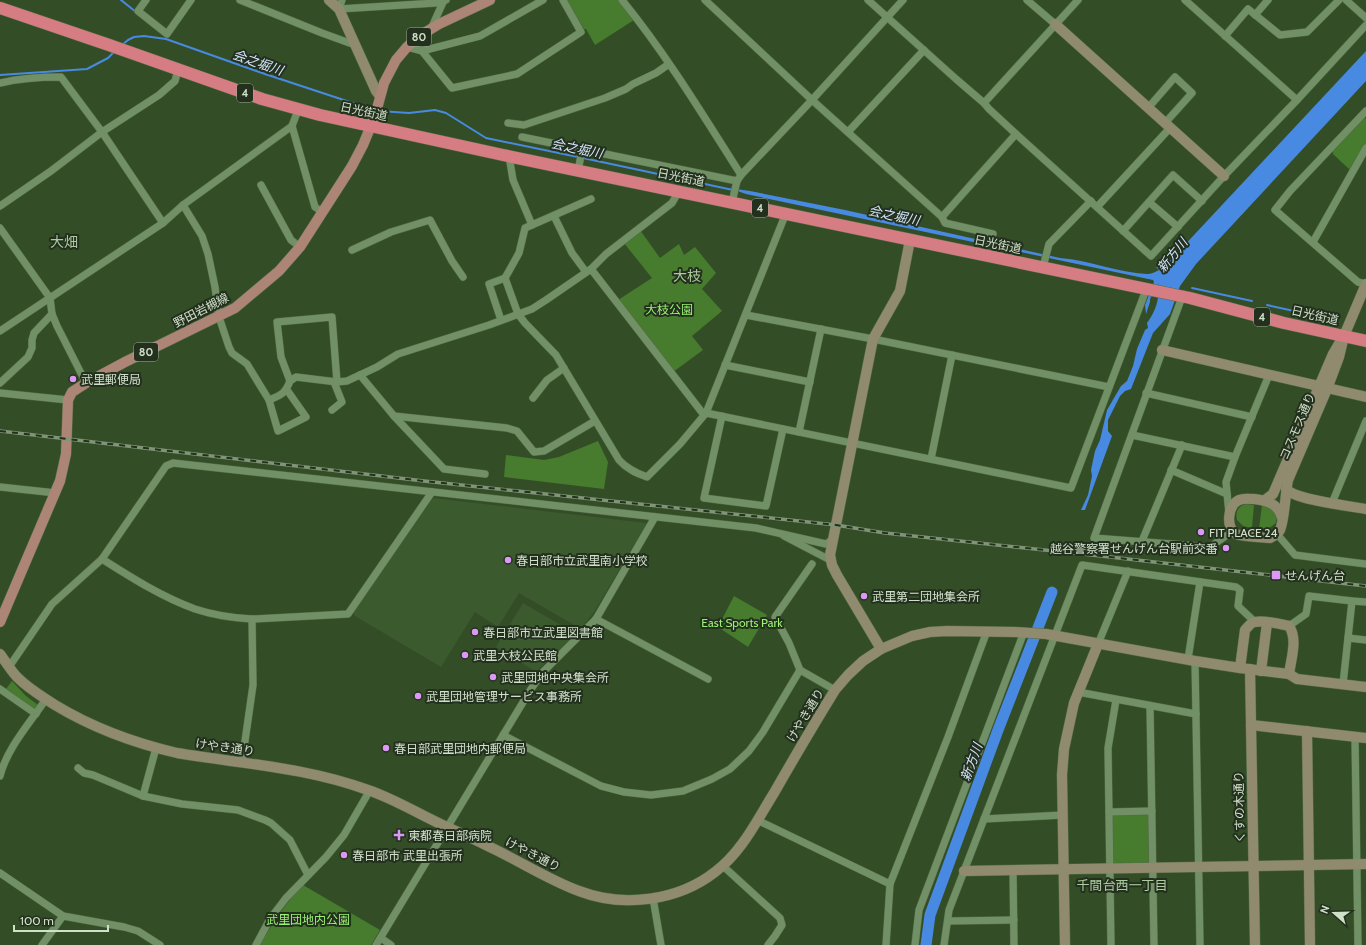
<svg xmlns="http://www.w3.org/2000/svg" width="1366" height="945" viewBox="0 0 1366 945" font-family="Cabin,'Noto Sans JP',sans-serif">
<rect width="100%" height="100%" fill="#334e27"/>
<g fill="#3b5a2d">
<polygon points="433,498 646,523 645,527 594,612 581,629 519,593 498,627 475,612 441,667 355,616 353,612"/>
<polygon points="523,603 576,634 536,672 496,647"/>
</g>
<g fill="#477b2e">
<polygon points="567,0 618,0 634,20 595,45 586,29 584,29"/>
<polygon points="1364,117 1366,119 1366,145 1353,168 1349,169 1333,154 1333,150"/>
<polygon points="640,230 660,258 679,244 684,255 695,247 716,273 702,289 722,311 692,336 703,350 673,372 618,300 652,278 624,243"/>
<polygon points="598,441 608,462 604,489 504,477 506,455 544,460 559,457"/>
<path d="M1246,504L1254,505L1252,528L1243,526L1237,520C1235,512 1238,506 1246,504Z"/>
<polygon points="1262,505 1270,506 1277,517 1276,523 1268,529 1259,529"/>
<polygon points="734,596 767,615 748,647 718,627"/>
<polygon points="12,681 26,696 38,705 35,710 6,689"/>
<polygon points="1148,812 1149,864 1112,865 1111,813"/>
<path d="M303,885L380,930L371,945H259C273,924 285,903 303,885Z"/>
</g>
<path fill="#4889e2" d="M1366,51V81L1196,264L1180,286L1170,314L1153,333L1131,389L1125,391L1120,396L1108,420V431L1112,436L1085,510H1081L1088,495L1092,476L1091,470L1095,451L1100,440L1107,410L1121,386L1127,381L1133,366L1137,349L1145,330L1148,328L1147,323C1156,311 1159,300 1159,284L1150,299V302L1146,314L1145,305L1154,282L1153,280L746,194L729,188L750,191L845,210L1060,258C1090,260 1118,273 1147,274C1152,274 1155,272 1159,270L1156,267L1165,266Z"/>
<g fill="none" stroke-linecap="round" stroke-linejoin="round">
<g stroke="#4889e2" stroke-width="2">
<polyline points="121,0 136,12"/>
<polyline points="122,45 128,40 134,37 144,36 166,39 265,74 374,110"/>
<polyline points="0,75 87,69 108,58 115,51"/>
<polyline points="380,111 409,113 435,110 446,113 486,138 578,157"/>
<polyline points="583,158 733,190"/>
<polyline points="1192,288 1252,301"/>
<polyline points="1267,305 1294,311 1297,314"/>
<polyline points="1311,317 1331,322"/>
</g>
<polyline stroke="#4889e2" stroke-width="11" points="926,945 930,915 998,730 1052,592"/>
<g stroke="#546a49" stroke-width="8">
<g id="street">
<polyline points="146,0 138,11 167,34 191,0"/>
<polyline points="240,0 322,33 355,45"/>
<polyline points="342,0 339,9 436,3 446,0"/>
<path d="M622,0C666,54 703,115 741,175"/>
<polyline points="705,0 812,100 942,217 945,223 993,234"/>
<polyline points="868,0 956,79 984,103 989,109 1016,134 1151,256 1224,176 1297,100 1366,25"/>
<polyline points="1027,0 1055,24"/>
<polyline points="1185,0 1297,100"/>
<polyline points="1346,0 1366,18"/>
<polyline points="1255,15 1268,0"/>
<polyline points="431,29 444,0"/>
<polyline points="1225,36 1248,9 1280,35 1307,32 1339,0"/>
<polyline points="407,47 422,51 480,36 543,0"/>
<polyline points="422,51 452,88 517,74 581,32 563,0"/>
<path d="M0,83C21,78 40,77 61,77L102,132L163,223"/>
<polyline points="984,103 1078,0"/>
<polyline points="1148,108 1175,77 1192,93 1165,123"/>
<polyline points="1366,111 1290,191 1275,210 1358,282 1366,284"/>
<polyline points="508,123 524,125 605,98 626,89 633,84 656,73 669,64"/>
<polyline points="292,126 315,207 322,212"/>
<polyline points="848,132 924,50"/>
<polyline points="522,137 737,181"/>
<polyline points="509,156 513,180 532,225"/>
<polyline points="578,171 582,150"/>
<polyline points="261,185 291,240 300,247"/>
<path d="M591,199L525,228L519,253L505,278L518,314L525,323L556,355L619,460C627,469 636,473 647,477L680,444L706,413L786,213"/>
<polyline points="732,202 737,181 741,175 812,100 903,0"/>
<polyline points="1149,202 1178,227"/>
<polyline points="183,205 202,236 208,254 215,287 219,317 229,347 232,353 247,364 269,400 278,431 306,417 287,390"/>
<polyline points="0,206 51,171 102,132 159,95 175,81 178,70"/>
<polyline points="1097,207 1170,128"/>
<polyline points="554,216 572,253 586,272"/>
<polyline points="942,217 1016,134"/>
<polyline points="0,228 50,298 52,314 57,326 86,383"/>
<polyline points="1123,231 1173,175 1202,201"/>
<polyline points="1313,242 1366,148"/>
<polyline points="352,250 391,232 430,220 452,261 463,277"/>
<polyline points="1043,267 1049,244 1091,201"/>
<polyline points="591,269 704,415"/>
<polyline points="1182,297 1094,538 1210,547 1233,531"/>
<polyline points="746,315 873,339 1109,387"/>
<polyline points="501,320 489,284 505,278"/>
<polyline points="0,331 163,223 183,205 292,126 298,110"/>
<polyline points="725,365 810,382"/>
<polyline points="360,375 394,416 507,428 517,431 534,452 544,451 595,421"/>
<polyline points="290,381 281,357 277,322 332,317 337,382"/>
<polyline points="0,383 28,357 32,348 32,340 34,333 52,314"/>
<polyline points="0,393 68,400"/>
<polyline points="1146,393 1252,417"/>
<polyline points="533,398 547,380 564,368"/>
<path d="M269,400C281,395 285,394 290,381L296,377L337,382L347,381L377,367L398,354L489,325L532,309L546,300L591,269L606,254L672,203L679,191"/>
<polyline points="332,410 342,402 334,382"/>
<polyline points="706,413 1071,488 1146,290"/>
<polyline points="394,416 444,469 485,474"/>
<polyline points="722,416 704,498 766,506 783,429"/>
<polyline points="799,432 821,329"/>
<polyline points="1132,435 1235,457"/>
<polyline points="931,459 952,355"/>
<polyline points="1171,470 1227,494"/>
<polyline points="0,487 56,493"/>
<polyline points="1332,503 1366,421"/>
<polyline points="1229,514 1226,482 1235,457 1269,375"/>
<polyline points="1277,534 1295,555 1366,564"/>
<polyline points="784,536 830,560"/>
<polyline points="1142,541 1182,445"/>
<path d="M102,559C132,578 162,597 195,609C213,615 233,618 252,619L348,614L432,492"/>
<polyline points="812,564 775,617 789,643 800,670 835,690"/>
<polyline points="596,619 708,679"/>
<polyline points="1289,626 1306,614 1309,596 1352,601 1366,602"/>
<polyline points="1348,638 1366,640"/>
<polyline points="1098,644 1128,571"/>
<polyline points="1188,659 1200,582"/>
<polyline points="1195,661 1200,945"/>
<polyline points="9,667 52,604 102,559 166,466 173,463 756,528 826,544 833,539"/>
<polyline points="1343,684 1352,601"/>
<polyline points="0,689 36,714"/>
<polyline points="1078,692 1196,714"/>
<polyline points="1150,706 1154,945"/>
<polyline points="503,735 601,786 624,792 651,795 683,791 712,779 730,769 749,751 763,732 800,670"/>
<polyline points="1355,737 1358,945"/>
<polyline points="242,762 253,685 252,619"/>
<polyline points="78,768 84,773 93,775 143,796 182,804 238,810 265,820 271,823 290,840 308,875"/>
<path d="M0,776C7,748 30,723 46,699"/>
<polyline points="143,796 156,748"/>
<polyline points="1109,812 1152,811"/>
<polyline points="984,819 1063,815"/>
<polyline points="757,820 890,884"/>
<polyline points="723,866 780,918 782,925 775,936 768,945"/>
<polyline points="1013,870 1014,945"/>
<polyline points="0,873 63,916 124,927 138,931 160,945"/>
<polyline points="653,898 661,945"/>
<polyline points="948,921 1014,920"/>
<polyline points="381,938 391,945"/>
<polyline points="42,945 63,916"/>
<polyline points="256,945 270,919 286,898 326,857 344,835 370,790"/>
<polyline points="376,945 531,689 543,672 596,619 655,517"/>
<polyline points="886,945 890,884 948,737 987,631"/>
<polyline points="915,945 919,910 1024,632"/>
<polyline points="944,945 949,910 964,871 1082,565 1236,587 1240,590 1238,606 1255,622"/>
<polyline points="1111,945 1108,748 1116,700"/>
</g>
</g>
<g stroke="#546a49" stroke-width="11">
<g id="secondary">
<polyline points="329,0 339,9 376,91 380,96"/>
<polyline points="1055,24 1224,176"/>
<polyline points="1162,350 1366,397"/>
<path d="M1286,489C1295,500 1350,506 1366,509"/>
<polyline points="1265,500 1273,494 1333,354 1340,342"/>
<path d="M1282,518C1278,504 1269,501 1254,499C1250,499 1244,498 1239,500C1228,505 1225,527 1236,534C1243,537 1262,537 1270,538C1274,536 1278,534 1280,530C1285,518 1285,494 1288,480L1327,389L1339,357L1344,336L1366,284"/>
<polyline points="881,649 837,575 832,565 830,555 873,339 900,291 910,240"/>
<path d="M0,654C6,662 11,671 18,678C29,689 43,697 55,705C93,728 134,743 177,753C242,764 305,767 368,790C395,799 420,815 447,827C463,834 478,841 494,849C521,862 551,881 579,891C623,908 678,901 715,872C742,852 757,820 774,793C794,758 814,724 835,690L848,675L863,661L881,649L912,636L930,632L947,631L1015,632L1046,634L1195,661L1240,668L1289,674L1297,679L1366,687"/>
<path d="M1240,668L1245,630C1248,627 1251,622 1255,622C1264,620 1280,624 1289,626C1298,639 1291,659 1289,674"/>
<polyline points="1250,669 1255,945"/>
<polyline points="1261,671 1267,623"/>
<polyline points="1251,725 1366,738"/>
<polyline points="1307,731 1310,945"/>
<polyline points="964,871 1366,864"/>
<polyline points="1065,945 1062,775 1064,749 1074,703 1098,644"/>
</g>
</g>
<g stroke="#546a49" stroke-width="11">
<polyline id="primary" points="0,622 60,481 66,454 68,400 72,392 86,383 125,362 235,308 279,271 300,247 352,166 363,145 375,116 384,83 396,60 407,47 421,35 439,24 490,0"/>
</g>
<g stroke="#546a49" stroke-width="13">
<polyline id="highway" points="0,8 109,45 262,99 320,115 503,155 1190,298 1284,323 1366,341"/>
</g>
<use href="#street" stroke="#729066" stroke-width="7"/>
<use href="#secondary" stroke="#908a6e" stroke-width="10"/>
<use href="#primary" stroke="#ad8577" stroke-width="10"/>
<use href="#highway" stroke="#d57d82" stroke-width="12"/>
<g stroke="#809576" stroke-width="3.5">
<polyline id="rail" points="0,431 424,481 836,525 885,533 1101,556 1366,586"/>
</g>
<use href="#rail" stroke="#23301e" stroke-width="2" stroke-dasharray="6" stroke-linecap="butt"/>
</g>
<g fill="#dc99f4" stroke="#23301e" stroke-width="1.5">
<circle cx="73" cy="379" r="4"/>
<circle cx="1201" cy="532" r="4"/>
<circle cx="1226" cy="548" r="4"/>
<circle cx="508" cy="560" r="4"/>
<rect x="1271" y="570" width="10" height="10" rx="2"/>
<circle cx="864" cy="596" r="4"/>
<circle cx="475" cy="632" r="4"/>
<circle cx="465" cy="655" r="4"/>
<circle cx="493" cy="677" r="4"/>
<circle cx="418" cy="696" r="4"/>
<circle cx="386" cy="748" r="4"/>
<path d="M397 829h4v4h4v4h-4v4h-4v-4h-4v-4h4z"/>
<circle cx="344" cy="855" r="4"/>
</g>
<g text-anchor="middle" dominant-baseline="central" stroke-width="4" stroke-linejoin="round" paint-order="stroke">
<g fill="#23301e" stroke="#9cab96" stroke-width="1">
<rect x="407" y="28" width="24" height="18" rx="3"/>
<rect x="237" y="84" width="16" height="18" rx="3"/>
<rect x="752" y="199" width="16" height="18" rx="3"/>
<rect x="1254" y="308" width="16" height="18" rx="3"/>
<rect x="134" y="343" width="24" height="18" rx="3"/>
</g>
<g font-size="11" font-weight="bold" fill="#d0e0c9">
<text x="419" y="37">80</text>
<text x="245" y="93">4</text>
<text x="760" y="208">4</text>
<text x="1262" y="317">4</text>
<text x="146" y="352">80</text>
</g>
<g font-size="12" fill="#d0e0c9" stroke="#23301e">
<text transform="translate(364 111) rotate(12)">日光街道</text>
<text transform="translate(681 177) rotate(11)">日光街道</text>
<text transform="translate(998 244) rotate(12)">日光街道</text>
<text transform="translate(201 310) rotate(-27)">野田岩槻線</text>
<text transform="translate(1315 315) rotate(13)">日光街道</text>
<text transform="translate(1297 426) rotate(-67)">コスモス通り</text>
<text transform="translate(805 715) rotate(-59)">けやき通り</text>
<text transform="translate(225 747) rotate(8)">けやき通り</text>
<text transform="translate(1239 807) rotate(-91)">くすの木通り</text>
<text transform="translate(533 854) rotate(27)">けやき通り</text>
</g>
<g font-size="12" fill="#9bf174" stroke="#23301e">
<text x="669" y="309">大枝公園</text>
<text x="742" y="622">East Sports Park</text>
<text x="308" y="919">武里団地内公園</text>
</g>
<g font-size="12" fill="#d0e0c9" stroke="#23301e" text-anchor="start">
<text x="81" y="379">武里郵便局</text>
<text x="1209" y="532">FIT PLACE 24</text>
<text x="1218" y="548" text-anchor="end">越谷警察署せんげん台駅前交番</text>
<text x="516" y="560">春日部市立武里南小学校</text>
<text x="1285" y="575">せんげん台</text>
<text x="872" y="596">武里第二団地集会所</text>
<text x="483" y="632">春日部市立武里図書館</text>
<text x="473" y="655">武里大枝公民館</text>
<text x="501" y="677">武里団地中央集会所</text>
<text x="426" y="696">武里団地管理サービス事務所</text>
<text x="394" y="748">春日部武里団地内郵便局</text>
<text x="408" y="835">東都春日部病院</text>
<text x="352" y="855">春日部市 武里出張所</text>
</g>
<g font-size="13" font-style="italic" fill="#d5e6fd" stroke="#23301e">
<text transform="translate(258 62) rotate(19)">会之堀川</text>
<text transform="translate(577 148) rotate(12)">会之堀川</text>
<text transform="translate(894 215) rotate(12)">会之堀川</text>
<text transform="translate(1172 255) rotate(-51)">新方川</text>
<text transform="translate(971 762) rotate(-70)">新方川</text>
</g>
<g font-size="13" fill="#accb9f" stroke="#23301e">
<text x="1122" y="885">千間台西一丁目</text>
</g>
<g font-size="14" fill="#accb9f" stroke="#23301e">
<text x="64" y="242">大畑</text>
<text x="687" y="276">大枝</text>
</g>
</g>
<g transform="translate(1334 913) rotate(290)" stroke="#23301e" stroke-width="3" paint-order="stroke">
<path d="M0-3L7 15L0 10L-7 15Z" fill="#d0e0c9"/>
<text y="-6" font-size="11" font-weight="bold" text-anchor="middle" fill="#d0e0c9">N</text>
</g>
<path d="M14 925v6h94v-6" fill="none" stroke="#d0e0c9" stroke-width="2"/>
<text x="20" y="925" font-size="12" fill="#d0e0c9" stroke="#23301e" stroke-width="3" paint-order="stroke">100 m</text>
</svg>
